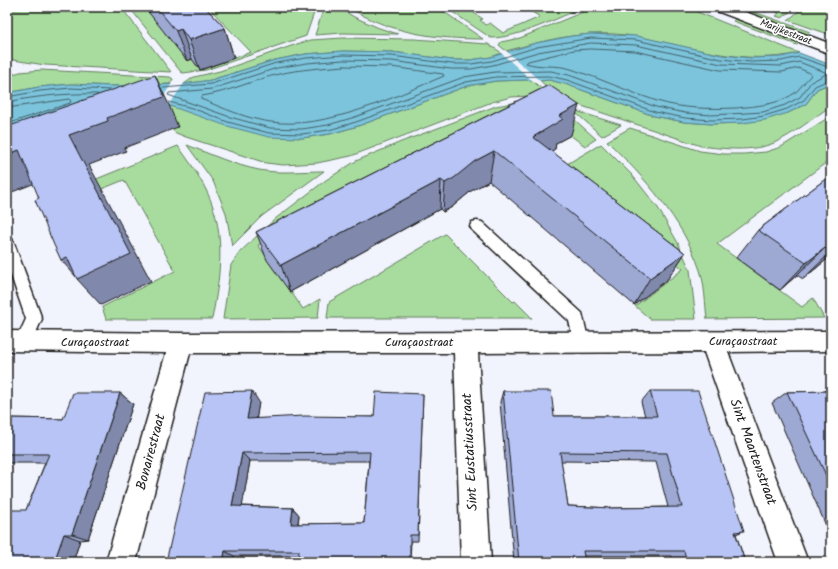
<svg xmlns="http://www.w3.org/2000/svg" width="838" height="569" viewBox="0 0 838 569" font-family="Kalam,sans-serif">
<rect width="100%" height="100%" fill="#f1f3fd"/>
<filter id="ink" filterUnits="userSpaceOnUse"><feTurbulence type="fractalNoise" baseFrequency=".025" numOctaves="2"/><feDisplacementMap in="SourceGraphic" scale="8" xChannelSelector="R" yChannelSelector="G"/><feConvolveMatrix kernelMatrix="1 2 1 2 8 2 1 2 1" color-interpolation-filters="sRGB"/></filter>
<g filter="url(#ink)">
<g fill="#a8dc9e" stroke="#627c5d">
<polygon points="37,7 121,7 171,72 45,65 7,59 7,10"/>
<polygon points="129,7 149,7 146,9 149,13 153,12 168,30 164,31 167,36 172,34 187,60 192,59 200,70 251,52 208,7 316,7 306,36 206,70 183,73 181,72"/>
<polygon points="324,7 338,7 354,17 379,28 398,34 343,33 315,35"/>
<path d="M348,7H437L483,39C435,39 389,33 348,7Z"/>
<path d="M445,7H465L483,19L480,20L486,25L490,23L503,33L540,17L524,7H584C558,18 518,38 491,38Z"/>
<path d="M603,7H685L799,53C744,66 692,47 638,37C593,28 549,39 506,51L499,45L501,42L520,38L590,9Z"/>
<polygon points="753,7 796,7 782,18 776,16 779,13 769,9 766,12"/>
<polygon points="804,7 831,7 831,35 788,20"/>
<polygon points="746,9 810,32 807,35 743,11"/>
<polygon points="736,18 800,42 797,45 733,21"/>
<polygon points="343,38 414,39 488,44 502,53 491,57 470,60 452,60 392,52 343,51 306,54 275,60 211,80 184,84 194,77 220,71 297,44 311,40"/>
<polygon points="41,70 170,77 173,79 170,84 111,86 71,84 39,87 7,93 7,76 20,72"/>
<polygon points="526,80 533,81 548,95 511,97 492,102 351,156 317,163 283,165 266,163 186,137 176,133 167,125 166,113 170,106 302,138 330,134 358,126 467,86 496,81"/>
<path d="M549,80L565,84L654,116L684,122L712,124L743,123L788,113L806,104L817,89L831,83V106C813,118 794,134 774,143C752,152 724,149 701,146L564,100L540,81Z"/>
<polygon points="530,102 566,112 596,139 585,146 529,105 258,245 303,309 320,299 318,318 223,319 231,265 240,252 275,219 326,180 356,161 401,142 496,106 513,103"/>
<polygon points="576,111 621,125 602,136 576,113"/>
<path d="M831,116V159L717,244L802,307L813,298L824,318L707,319C705,303 705,285 700,270C683,220 644,177 607,141L630,128L700,151L724,154H744L766,152L781,147Z"/>
<polygon points="601,144 632,175 658,208 678,243 690,270 696,319 650,319 635,306 683,269 569,179 509,198"/>
<path d="M187,145C210,154 234,165 259,170C280,174 302,171 324,171L262,216L232,246L226,213L213,181Z"/>
<path d="M178,146C187,158 196,171 203,184C227,227 221,273 212,319H106L102,307L175,271L124,180L57,207L52,197Z"/>
<polygon points="445,234 513,302 515,301 532,318 327,318 329,302"/>
</g>
<polygon fill="#7bc4dc" stroke="#55818f" points="590,34 637,36 722,55 751,58 781,57 799,53 831,65 831,83 817,89 806,104 788,113 765,120 743,123 712,124 684,122 654,116 565,84 549,80 540,81 526,80 496,81 467,86 358,126 330,134 302,138 269,137 227,126 170,106 155,105 7,140 7,93 39,87 71,84 111,86 184,84 211,80 275,60 306,54 343,51 392,52 452,60 470,60 491,57 536,43 572,36"/>
<g fill="#f1f3fd">
<polygon points="505,50 540,81 542,83 535,83 500,52"/>
<polygon points="173,82 185,82 167,108 156,107"/>
</g>
<g fill="none" stroke-linecap="round" stroke-linejoin="round">
<g stroke="#425f69" stroke-width="1">
<polygon points="591,43 636,45 721,64 781,66 799,62 825,72 826,74 811,82 800,97 785,105 763,112 712,115 685,113 656,107 569,75 551,71 495,72 464,77 355,117 328,125 302,129 270,128 230,117 168,95 169,93 212,89 277,68 307,63 343,60 392,61 451,69 471,69 493,65 538,52"/>
<path d="M591,49L635,51L720,70L782,72L798,68L810,73L811,75C806,80 802,86 797,91C781,105 755,106 736,108C709,109 683,109 657,101C628,92 600,78 571,69C555,64 541,68 526,63L528,61L574,50Z"/>
<path d="M344,66L391,67L443,74L444,76C394,97 326,130 271,122C247,119 223,108 201,99L202,96C229,92 253,80 279,74C301,69 322,68 344,66Z"/>
<polyline points="163,88 211,84 276,63 306,58 343,55 392,56 452,64 471,64 492,61 537,47 591,38 636,40 721,59 751,62 781,61 799,57 831,68"/>
<polyline points="7,97 40,91 71,88 110,90"/>
<path d="M7,102C38,96 67,93 98,94"/>
<polyline points="169,102 192,108 228,122 269,133 302,134 329,130 356,122 466,82 496,77 549,76 567,80 655,112 685,118 712,120 743,119 764,116 787,109 804,100 815,86 831,79"/>
<polyline points="7,108 69,99 71,101 70,103 7,124"/>
</g>
<g stroke="#1c1c1c" stroke-width="3">
<g id="lane">
<polygon points="477,221 482,222 582,313 589,342 587,347 581,349 575,347 569,321 472,230 470,226 472,222"/>
<polygon points="7,238 12,239 14,243 42,319 30,346 24,348 18,346 16,341 26,319 7,264"/>
</g>
</g>
<g stroke="#1c1c1c" stroke-width="3">
<g id="street">
<polygon points="712,7 732,7 831,44 831,54 714,10"/>
<polygon points="7,331 181,333 831,331 831,351 728,352 808,562 778,562 704,352 478,353 491,562 461,562 454,353 190,353 136,562 106,562 166,353 7,351"/>
</g>
</g>
<use href="#lane" fill="#fff" fill-rule="evenodd"/>
<use href="#street" fill="#fff" fill-rule="evenodd"/>
</g>
<g fill="#9da9d3" stroke="#1c1c1c" fill-rule="evenodd">
<polygon points="145,7 205,7 225,28 234,58 200,70 192,59 187,61 146,9"/>
<polygon points="549,85 571,135 556,143 555,149 551,151 685,253 667,280 634,305 489,181 471,191 452,207 443,212 440,209 290,292 267,260 256,232"/>
<polygon points="831,175 831,256 803,279 797,275 780,290 736,258 758,230"/>
<path d="M503,391L554,416H645L641,402L650,391L743,531L736,534L745,562H673L672,556H584L585,562H514L500,402ZM561,461L656,462L668,507L612,508L568,506Z"/>
<polygon points="831,391 831,537 772,403 787,392"/>
<polygon points="120,393 133,404 88,539 80,540 73,562 26,510 45,463 7,463 7,418 63,419"/>
<path d="M423,394L418,541H411L410,562H298L299,556H234L233,562H166L259,402L256,419L374,417ZM250,461H369L364,523L298,524L299,515L293,508L242,506Z"/>
</g>
<g fill="#8089ac" stroke="#1c1c1c">
<polygon points="225,28 234,58 200,70 189,40"/>
<polygon points="181,29 192,59 187,61 176,31"/>
<polygon points="155,75 169,105 178,127 124,148 126,151 89,165 151,281 101,305 77,279 78,279 61,260 69,135 107,118"/>
<polygon points="579,105 571,135 556,143 555,149 527,167 533,137 559,116"/>
<polygon points="19,150 43,180 7,194 7,155"/>
<polygon points="494,151 489,181 471,191 452,207 443,212 445,183 475,161"/>
<polygon points="441,180 440,209 290,292 281,265"/>
<polygon points="825,248 797,275 780,290 806,263"/>
<polygon points="831,252 831,256 803,279"/>
<polygon points="685,253 667,280 634,305 650,278"/>
<polygon points="252,391 259,402 255,429 247,419"/>
<polygon points="120,393 133,404 88,539 72,534"/>
<polygon points="242,453 250,461 241,513 232,506"/>
<polygon points="293,508 299,515 297,530 291,524"/>
<polygon points="64,534 80,540 73,562 54,562"/>
<polygon points="225,551 234,556 233,562 223,562"/>
</g>
<g fill="#b7c4f5" stroke="#1c1c1c" fill-rule="evenodd">
<polygon points="156,7 205,7 225,28 189,40 181,29 176,31"/>
<polygon points="155,75 164,97 107,118 108,121 69,135 131,254 77,279 67,257 61,260 54,245 35,200 39,198 19,150 7,155 7,127"/>
<polygon points="549,85 579,105 559,116 563,119 533,137 685,253 650,278 494,151 475,161 454,178 445,183 441,180 281,265 256,232"/>
<polygon points="831,175 831,252 825,248 806,263 758,230"/>
<path d="M252,391L247,419L304,416L374,417L376,392L423,394L418,535H410V562H298L299,551H225L223,562H166L205,392ZM370,452L364,523L291,524L293,508L232,506L242,453Z"/>
<path d="M503,391H551L554,416H657L650,391H698L744,531L735,532L745,562H687L684,551H583L585,562H519ZM560,452L667,453L682,507L612,508L568,506Z"/>
<polygon points="831,391 831,486 787,392"/>
<polygon points="73,393 120,393 72,534 64,534 54,562 7,562 7,510 26,510 49,454 7,454 7,418 63,419"/>
</g>
</g>
<g text-anchor="middle" dominant-baseline="central" stroke-width="3.5" stroke-linejoin="round" paint-order="stroke">
<g font-size="10" fill="#1c1c1c" stroke="#fff">
<text transform="translate(786 32) rotate(21)">Marijkestraat</text>
</g>
<g font-size="12" fill="#1c1c1c" stroke="#fff">
<text x="743" y="341">Curaçaostraat</text>
<text x="95" y="342">Curaçaostraat</text>
<text x="419" y="342">Curaçaostraat</text>
</g>
<g font-size="14" fill="#1c1c1c" stroke="#fff">
<text transform="translate(151 452) rotate(-75)">Bonairestraat</text>
<text transform="translate(470 452) rotate(-93)">Sint Eustatiusstraat</text>
<text transform="translate(753 452) rotate(70)">Sint Maartenstraat</text>
</g>
</g>
<rect width="838" height="569" fill="none" stroke="#fff" stroke-width="24"/>
<rect x="12" y="12" width="814" height="545" fill="none" stroke="#1c1c1c" stroke-width="1.5" filter="url(#ink)"/>
</svg>
